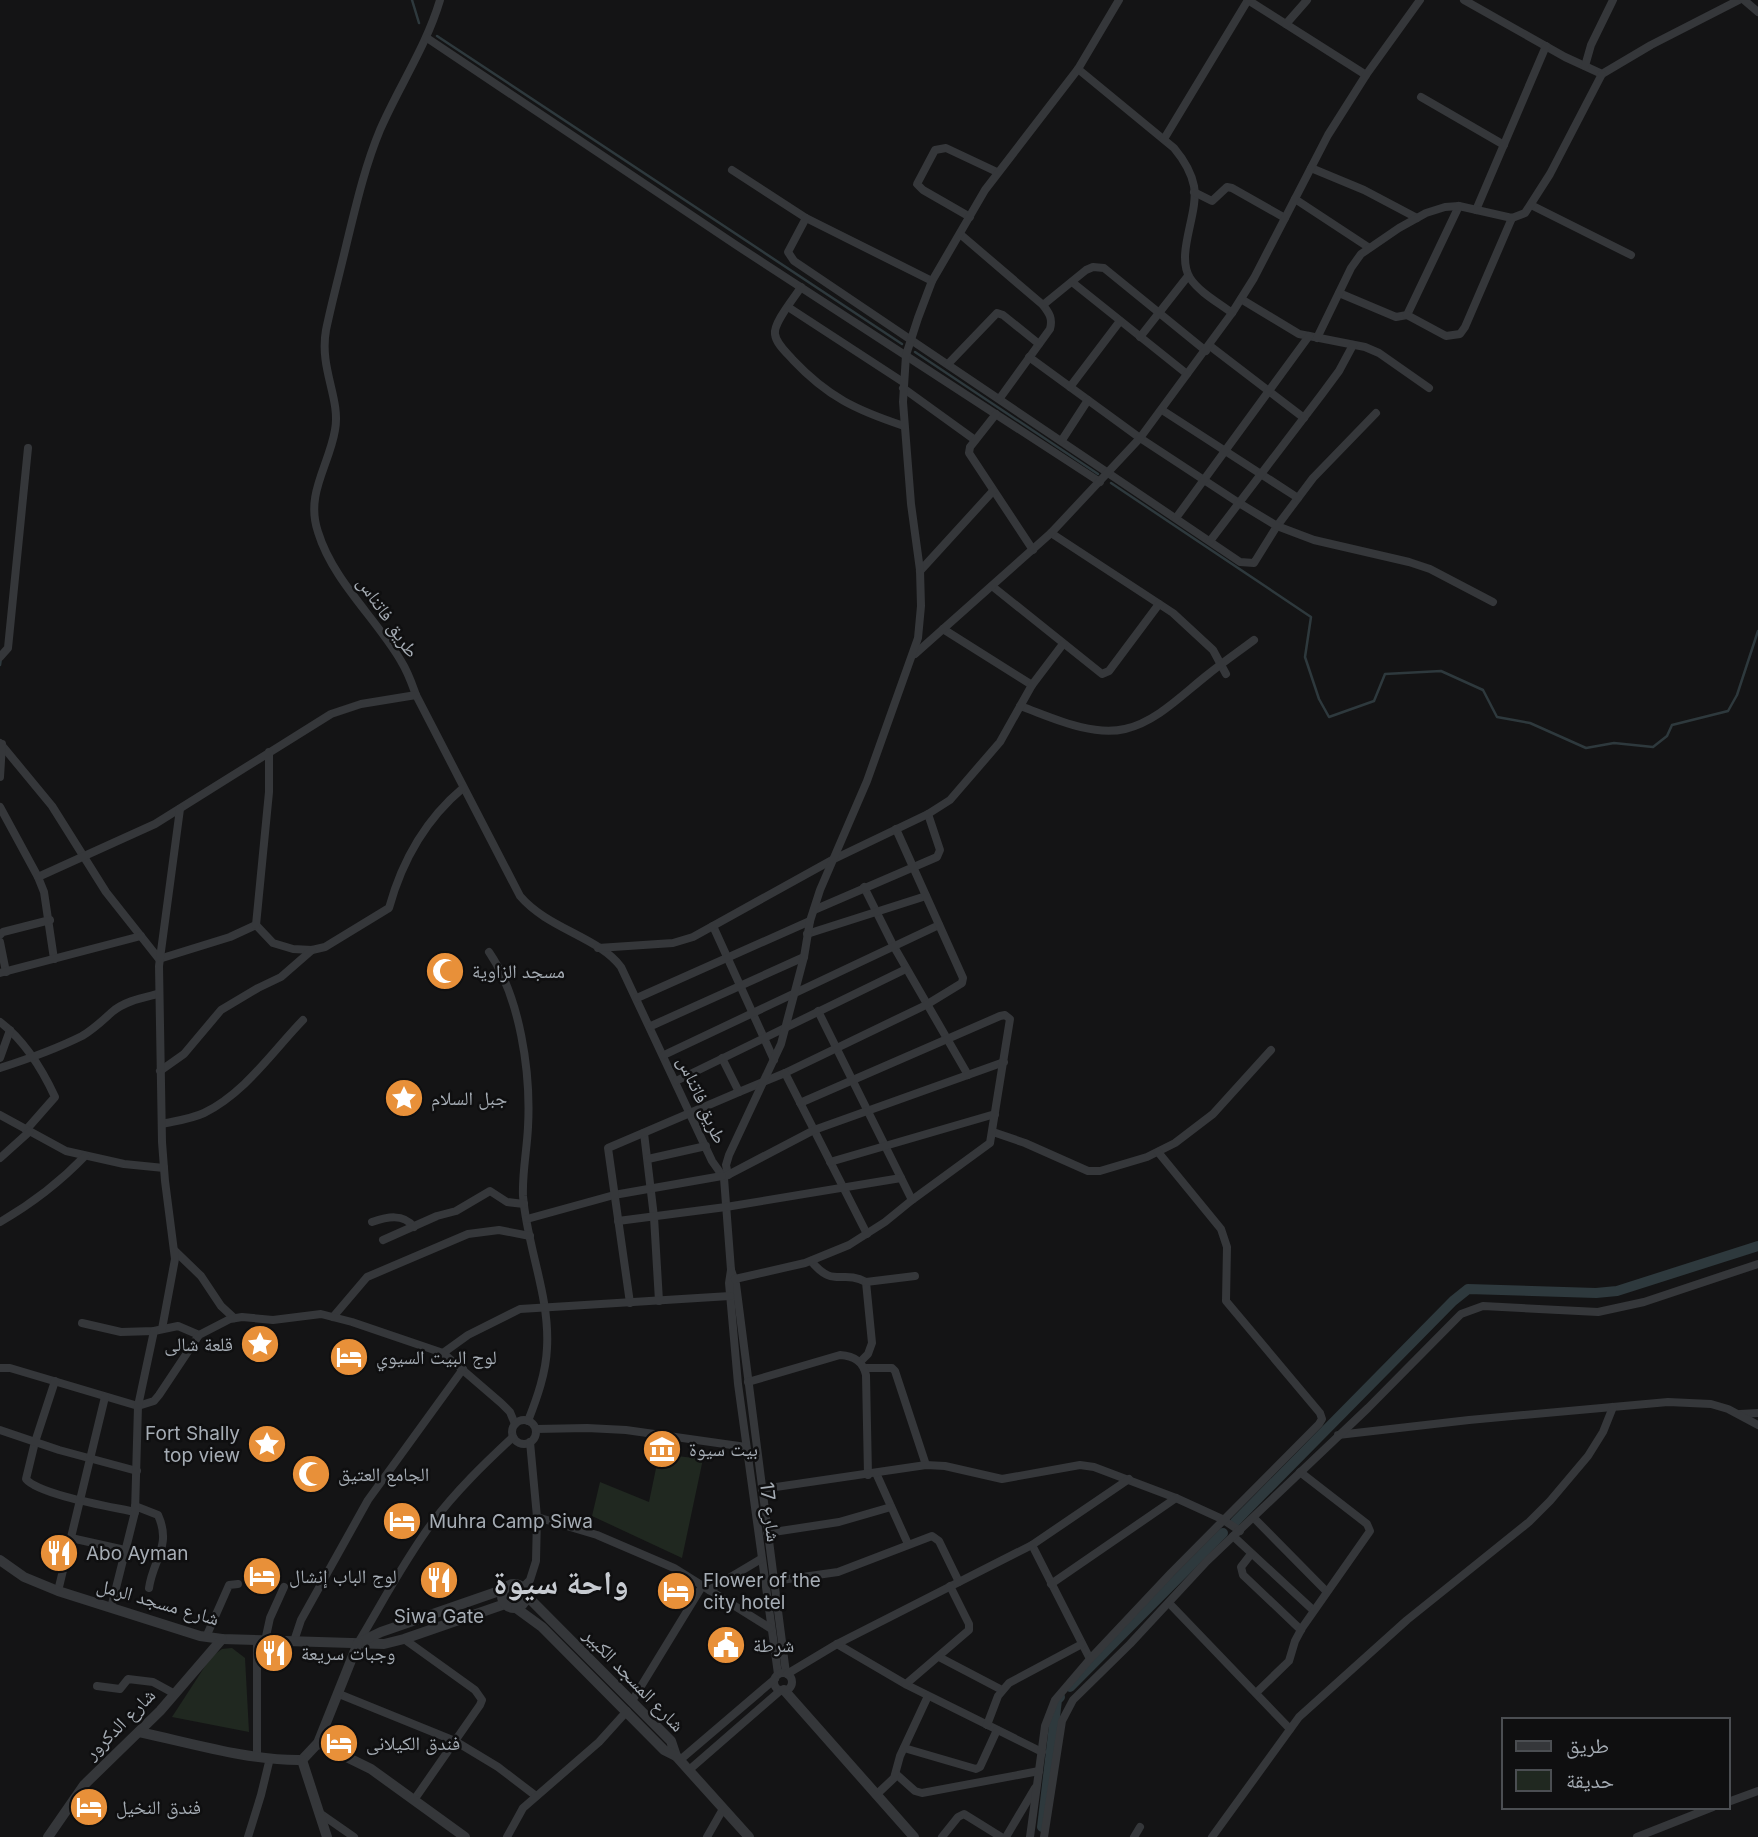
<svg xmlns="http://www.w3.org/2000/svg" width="1758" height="1837" viewBox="0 0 1758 1837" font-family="Inter,'Noto Naskh Arabic',sans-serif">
<rect width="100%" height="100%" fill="#141415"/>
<g fill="#202820">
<polygon points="659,1454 703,1459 682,1558 592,1516 600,1482 649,1502"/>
<polygon points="232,1648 245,1658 249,1732 172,1717 211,1657 222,1649"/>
</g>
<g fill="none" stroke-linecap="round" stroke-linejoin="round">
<g stroke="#2e393d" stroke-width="2.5">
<polyline points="412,0 419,23"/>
<polyline points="437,36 902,344"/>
<polyline points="915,352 1098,474"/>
<polyline points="1111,483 1311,617 1305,657 1319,699 1329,717 1374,701 1385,674 1441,671 1483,690 1497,717 1530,723 1586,748 1614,743 1653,747 1667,736 1672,725 1728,711 1737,695 1758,631"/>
<polyline points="0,665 1,658"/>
</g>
<g stroke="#2e393d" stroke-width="10">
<polyline points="1235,1522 1453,1301 1468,1289 1596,1293 1617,1291 1758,1246"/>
<polyline points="1070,1687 1223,1533"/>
<polyline points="1042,1827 1057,1700 1060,1697"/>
</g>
<g stroke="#35373a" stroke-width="8">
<path d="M440,0C426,47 399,86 380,130C365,166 356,205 347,242C340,272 332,301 326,330C319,369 341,399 335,430C329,466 305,494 318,532C333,581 376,618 401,661C408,672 412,684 416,695L520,896C548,929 599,937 621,967L712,1161L724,1178L731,1270L736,1284L786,1673"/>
<polyline points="1248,0 1366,75"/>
<polyline points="1464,0 1565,57 1602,74 1651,45 1739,0"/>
<polyline points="1744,0 1758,12"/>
<polyline points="1286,24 1307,0"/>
<polyline points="427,38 736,245 1100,482"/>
<polyline points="1585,66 1591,45 1613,0"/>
<path d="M1078,69L1174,148C1184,160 1191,171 1194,186C1199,214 1175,254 1190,278C1199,292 1219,303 1232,313"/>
<polyline points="1421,97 1504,145"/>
<polyline points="1164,139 1248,0"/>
<polyline points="1311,168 1364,190 1417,218"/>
<polyline points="732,170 806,218 932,281"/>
<polyline points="1194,192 1212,201 1227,187 1232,188 1285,218"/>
<polyline points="1295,199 1368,247"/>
<polyline points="1531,205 1631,255"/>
<polyline points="1476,210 1546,46"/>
<polyline points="970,217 923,190 917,184 935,150 946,148 997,172"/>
<polyline points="806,218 788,252 794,261 1240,562 1254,563 1277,526 1313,478 1376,413"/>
<path d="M960,234L1043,305C1049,313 1053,318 1050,329L1000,398"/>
<polyline points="1072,282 1187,374"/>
<path d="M801,287C795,297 773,323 775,334C776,344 787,353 793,360C828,397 856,410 904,426"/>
<polyline points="1339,293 1396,317 1407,315 1459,206"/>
<polyline points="1241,299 1299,334 1365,347 1379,353 1429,388"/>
<polyline points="1043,305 1086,270 1093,267 1104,268 1206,351"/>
<polyline points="788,307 903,382"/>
<polyline points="1407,315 1446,336 1460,334 1465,327 1512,218"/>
<polyline points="1140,337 1188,276"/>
<polyline points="1317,338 1351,268 1361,254 1399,228 1426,213 1445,207 1459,206 1512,218 1525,213 1550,174 1602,74"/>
<polyline points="1210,346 1304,418"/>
<polyline points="1029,357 1140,438 1239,503 1277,526 1314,540 1409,562 1430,569 1493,602"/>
<polyline points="948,364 997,313 1003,315 1039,344"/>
<polyline points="1070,387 1120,321"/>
<polyline points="903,388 975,440"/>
<polyline points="1162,410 1298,498"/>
<polyline points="996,414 970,447 969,453 1033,550"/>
<polyline points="1062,440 1088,400"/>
<polyline points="1176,518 1309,336"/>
<polyline points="1051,533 1173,613 1213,650 1226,674"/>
<polyline points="1210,541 1322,394 1339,371 1353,345"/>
<polyline points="920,571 993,491"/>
<polyline points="992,586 1102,674 1109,671 1159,604"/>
<polyline points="943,629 1032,685"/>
<polyline points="915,654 1051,533 1140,438 1232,313 1254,278 1328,135 1366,75 1420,0"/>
<polyline points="0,657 8,648 28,448"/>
<path d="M1020,706C1051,717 1091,737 1125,729C1156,722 1182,695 1206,676C1222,663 1238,652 1254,640"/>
<path d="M0,743L52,806L106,892L159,959L230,937L256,925L273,943L293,949L312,950L325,947L389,908C402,861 426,819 463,788"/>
<polyline points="0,777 2,744"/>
<polyline points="0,807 38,877 44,892 54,959"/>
<polyline points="38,877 155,824 331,714 361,704 416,695"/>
<polyline points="864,887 893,945 968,1075"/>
<polyline points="814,910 937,857 940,850 928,814"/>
<polyline points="256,925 269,792 269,752"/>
<polyline points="713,926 774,1060"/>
<polyline points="807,934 926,896"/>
<polyline points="0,935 3,932 50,920"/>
<polyline points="0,942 6,972"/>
<polyline points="598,948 673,943 693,937 832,860 928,814 950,800 1000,742 1032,685 1063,644"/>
<path d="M489,952C520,997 531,1072 528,1127C527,1150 522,1173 523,1196C527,1247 550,1296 547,1348C546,1373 537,1398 528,1421"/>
<polyline points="0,973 141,936"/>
<polyline points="637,998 810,921"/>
<polyline points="818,1011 912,1200"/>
<path d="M0,1022C25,1041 42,1069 55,1097L26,1130"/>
<polyline points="651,1026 804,957"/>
<polyline points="664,1055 939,925"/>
<polyline points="0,1058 10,1030"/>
<polyline points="722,1058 739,1092 785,1073 926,1005 962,983 963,978 896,829"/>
<path d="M0,1068C28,1059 56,1049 82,1036C94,1029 102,1021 112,1012C125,1001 142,998 158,994"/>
<polyline points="160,1071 184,1054 221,1010 258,988 281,977 312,950"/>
<polyline points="785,1073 867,1234"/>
<polyline points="676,1081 906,969"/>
<polyline points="0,1115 66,1151 124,1164 164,1168"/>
<path d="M162,1124C175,1121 191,1119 204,1113C245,1093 272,1052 303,1020"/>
<polyline points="993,1132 1025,1143 1088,1171 1100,1171 1147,1157 1175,1143 1213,1114 1271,1050"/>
<polyline points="644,1133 654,1217 659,1301"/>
<polyline points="0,1158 29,1132"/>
<polyline points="648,1159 706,1146"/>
<polyline points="830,1162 995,1114"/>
<polyline points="728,1175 726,1165 729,1155 781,1044 804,957 810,921 820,890 867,781 918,638 921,606 920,570 911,504 903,402 906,355 918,318 932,281 985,190 1078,69 1119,0"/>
<polyline points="726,1176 814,1130 1004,1062"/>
<polyline points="527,1219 614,1195 722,1176"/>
<polyline points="618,1221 726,1207 901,1178"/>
<path d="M0,1222C33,1203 59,1183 85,1156"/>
<path d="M372,1222C387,1217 403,1213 414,1227"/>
<polyline points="383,1240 437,1216 456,1211 490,1191 507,1202 524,1204"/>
<polyline points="175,1251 201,1276 221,1306 234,1318"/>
<path d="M811,1261C834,1289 842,1269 866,1282L872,1343L868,1354L860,1362"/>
<polyline points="731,1270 729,1283 738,1384 778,1674"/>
<polyline points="735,1279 805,1263 849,1245 885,1222 912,1200 990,1143 1010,1019 1005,1015 1000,1016 800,1103"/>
<polyline points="866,1282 915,1276"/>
<polyline points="630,1303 608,1148 739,1092"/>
<polyline points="333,1317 367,1277 468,1234 499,1230 530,1236"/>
<polyline points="82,1323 121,1332 154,1331 178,1326 199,1335"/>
<polyline points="162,1329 175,1259 165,1181 162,1142 159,966 180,809"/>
<polyline points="443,1353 468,1335 520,1309 730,1296"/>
<polyline points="0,1368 10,1368 138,1406 154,1401 159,1395 199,1335 230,1319 242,1317 273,1320 321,1314 352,1322 443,1353 501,1403 510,1412 515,1424"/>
<polyline points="864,1368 892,1368 895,1371 926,1465"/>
<path d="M55,1381L35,1442L26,1479C39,1495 113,1507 135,1512"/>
<path d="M748,1382L840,1355C854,1356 863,1361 866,1375L868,1475"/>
<polyline points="1740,1414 1758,1413"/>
<circle cx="524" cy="1432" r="12"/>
<polyline points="536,1429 587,1428 626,1430 746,1447"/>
<polyline points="0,1430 59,1450 137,1471"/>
<polyline points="1338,1435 1469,1420 1668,1402 1711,1404 1728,1409 1758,1425"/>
<polyline points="876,1473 908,1544"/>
<polyline points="762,1489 926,1465 945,1466 1002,1479 1080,1465 1094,1467 1176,1498 1222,1519 1240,1531"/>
<path d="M135,1506L158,1515C172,1546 153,1559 149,1588"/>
<polyline points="537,1517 597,1535 674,1568 770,1628"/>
<polyline points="1254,1518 1326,1591"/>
<polyline points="767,1533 839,1522 891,1507"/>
<polyline points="1233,1536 1313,1610"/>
<polyline points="71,1538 125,1550 160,1555"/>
<polyline points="1032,1545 1090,1659"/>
<polyline points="1251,1554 1241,1567 1243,1575 1301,1630"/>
<polyline points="774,1581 838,1572 932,1536 939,1541 959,1582"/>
<polyline points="1051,1584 1176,1498"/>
<polyline points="522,1588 530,1580 536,1561 537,1517 530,1442"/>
<polyline points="709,1590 761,1559"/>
<polyline points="58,1591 105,1397"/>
<polyline points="1169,1603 1290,1729"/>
<polyline points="111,1608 135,1512 138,1406 154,1331"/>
<polyline points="206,1637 229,1585 238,1584"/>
<polyline points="404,1639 475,1690 482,1700 480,1705 414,1800"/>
<polyline points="265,1641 270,1618 284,1587"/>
<polyline points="294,1641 301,1620 368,1500 463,1369"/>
<path d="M358,1643C382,1603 404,1561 432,1523C456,1491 484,1464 513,1437"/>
<polyline points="837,1644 907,1685 1042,1752"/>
<polyline points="939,1657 1002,1690"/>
<circle cx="783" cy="1682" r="9"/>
<polyline points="787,1674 837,1644 1032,1545 1129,1479"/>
<polyline points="906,1684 969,1630 969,1624 950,1586"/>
<polyline points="97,1686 120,1689 128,1679 153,1682 175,1694"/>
<polyline points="1256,1693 1289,1661 1295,1641 1302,1628 1370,1531 1367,1524 1300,1472"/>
<polyline points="339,1694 455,1741 498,1767 536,1796"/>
<polyline points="632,1701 703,1585"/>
<polyline points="987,1725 998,1696 1009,1683 1082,1644"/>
<polyline points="904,1748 976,1769 980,1767 997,1730"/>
<polyline points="257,1757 257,1640"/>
<polyline points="680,1760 775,1679"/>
<polyline points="689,1770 781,1690"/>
<polyline points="896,1774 915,1791 922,1793 1039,1771"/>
<polyline points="876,1795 894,1778 900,1756 928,1696"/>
<polyline points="1728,1802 1758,1791"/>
<polyline points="321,1814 354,1837"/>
<polyline points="248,1837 261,1795 270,1758"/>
<polyline points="507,1837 523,1808 599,1742 627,1711"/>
<polyline points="707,1837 723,1809"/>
<polyline points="942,1837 958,1817 964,1814 1001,1837"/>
<polyline points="1006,1837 1035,1788"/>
<polyline points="1030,1837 1045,1726 1055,1700 1090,1659 1171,1573 1319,1424 1322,1419 1320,1413 1226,1301 1227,1247 1221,1229 1158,1152"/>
<polyline points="1044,1837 1062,1721 1073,1700 1130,1644 1207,1561 1368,1408 1461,1314 1483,1306 1598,1312 1644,1302 1758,1264"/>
<polyline points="1134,1837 1140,1827"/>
<polyline points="1212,1837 1299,1717 1407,1620 1529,1522 1550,1501 1588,1456 1603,1432 1613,1407"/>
<polyline points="1637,1837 1713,1807"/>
</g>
<g stroke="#35373a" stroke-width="10">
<polyline points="0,1560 24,1577 58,1591 200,1636 222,1639 384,1644 404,1639 505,1604"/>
<circle cx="514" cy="1596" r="12"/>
<polyline points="525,1594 671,1741 676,1756"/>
<polyline points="516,1608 542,1627 664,1750 676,1756 749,1837"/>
<polyline points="358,1643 381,1632 505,1589"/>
<polyline points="784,1690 914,1837"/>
<path d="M139,1732C191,1743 250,1761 302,1760L318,1743L358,1643"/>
<polyline points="318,1743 371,1769 465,1837"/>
<polyline points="302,1760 327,1837"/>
<polyline points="48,1837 84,1785 160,1711 222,1639"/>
</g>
</g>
<defs>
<g id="mosque-disc" transform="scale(2.0125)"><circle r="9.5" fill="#e89039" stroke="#0f0f10"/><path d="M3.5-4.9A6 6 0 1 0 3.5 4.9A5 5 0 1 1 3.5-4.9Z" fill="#fff"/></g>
<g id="sight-disc" transform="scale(2.0125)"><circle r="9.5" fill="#e89039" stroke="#0f0f10"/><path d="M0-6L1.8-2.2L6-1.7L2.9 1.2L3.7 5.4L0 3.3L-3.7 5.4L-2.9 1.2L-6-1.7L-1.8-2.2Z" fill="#fff"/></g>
<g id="hotel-disc" transform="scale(2.0125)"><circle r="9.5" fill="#e89039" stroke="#0f0f10"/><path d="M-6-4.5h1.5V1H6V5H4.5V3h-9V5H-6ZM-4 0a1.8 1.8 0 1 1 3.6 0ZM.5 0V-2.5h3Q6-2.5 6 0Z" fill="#fff"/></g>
<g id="museum-disc" transform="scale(2.0125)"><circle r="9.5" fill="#e89039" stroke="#0f0f10"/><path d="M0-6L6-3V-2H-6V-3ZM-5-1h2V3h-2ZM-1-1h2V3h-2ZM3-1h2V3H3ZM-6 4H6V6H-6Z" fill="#fff"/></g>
<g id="restaurant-disc" transform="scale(2.0125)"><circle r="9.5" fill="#e89039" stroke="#0f0f10"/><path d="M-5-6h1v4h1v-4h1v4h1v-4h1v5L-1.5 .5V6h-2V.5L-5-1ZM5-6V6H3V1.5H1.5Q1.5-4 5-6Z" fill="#fff"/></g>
<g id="civic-disc" transform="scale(2.0125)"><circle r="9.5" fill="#e89039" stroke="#0f0f10"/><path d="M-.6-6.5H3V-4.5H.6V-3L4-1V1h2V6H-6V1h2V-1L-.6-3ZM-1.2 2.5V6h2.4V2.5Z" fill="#fff"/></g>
</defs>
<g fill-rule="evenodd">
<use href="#mosque-disc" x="445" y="971"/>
<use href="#sight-disc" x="404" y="1098"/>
<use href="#sight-disc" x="260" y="1344"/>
<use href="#hotel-disc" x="349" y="1357"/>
<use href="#sight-disc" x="267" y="1444"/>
<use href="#museum-disc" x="662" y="1449"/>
<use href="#mosque-disc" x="311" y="1474"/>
<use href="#hotel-disc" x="402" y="1521"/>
<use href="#restaurant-disc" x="59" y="1553"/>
<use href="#hotel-disc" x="262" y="1576"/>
<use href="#restaurant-disc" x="439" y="1580"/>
<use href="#hotel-disc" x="676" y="1591"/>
<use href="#civic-disc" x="726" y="1645"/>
<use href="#restaurant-disc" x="274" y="1653"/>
<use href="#hotel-disc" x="339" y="1743"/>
<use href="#hotel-disc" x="89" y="1807"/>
</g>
<g text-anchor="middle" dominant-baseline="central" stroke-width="5" stroke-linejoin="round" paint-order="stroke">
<g font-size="19" fill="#a6adb5" stroke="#0f0f10">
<text transform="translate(388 617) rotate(56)">طريق فاتناس</text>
<text transform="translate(702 1100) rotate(66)">طريق فاتناس</text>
<text transform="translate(770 1512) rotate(83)">شارع 17</text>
<text transform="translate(158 1602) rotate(16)">شارع مسجد الرمل</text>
<text transform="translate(634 1680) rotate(46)">شارع المسجد الكبير</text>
<text transform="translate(120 1724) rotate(-45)">شارع الدكرور</text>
</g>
<g font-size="19" fill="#a6adb5" stroke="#0f0f10" text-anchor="start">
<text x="472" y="971">مسجد الزاوية</text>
<text x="431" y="1098">جبل السلام</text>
<text x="233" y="1344" text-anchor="end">قلعة شالى</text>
<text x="376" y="1357">لوج البيت السيوي</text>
<text x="240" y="1433" text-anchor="end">Fort Shally<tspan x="240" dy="22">top view</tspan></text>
<text x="689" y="1449">بيت سيوة</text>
<text x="338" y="1474">الجامع العتيق</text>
<text x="429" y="1521">Muhra Camp Siwa</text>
<text x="86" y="1553">Abo Ayman</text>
<text x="289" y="1576">لوج الباب إنشال</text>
<text x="703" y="1580">Flower of the<tspan x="703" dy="22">city hotel</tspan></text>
<text x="439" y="1616" text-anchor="middle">Siwa Gate</text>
<text x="753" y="1645">شرطة</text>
<text x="301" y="1653">وجبات سريعة</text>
<text x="366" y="1743">فندق الكيلانى</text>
<text x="116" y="1807">فندق النخيل</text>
</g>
<g font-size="33" font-weight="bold" fill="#c7cbd1" stroke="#0f0f10">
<text x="561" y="1582">واحة سيوة</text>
</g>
</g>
<rect x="1502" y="1718" width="228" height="91" fill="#0f0f10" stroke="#4b4e52" stroke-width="2"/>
<rect x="1516" y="1741" width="35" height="10" fill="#35373a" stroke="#4b4e52" stroke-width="2"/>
<text x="1566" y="1753" font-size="21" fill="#a6adb5">طريق</text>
<rect x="1516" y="1770" width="35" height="21" fill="#202820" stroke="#4b4e52" stroke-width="2"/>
<text x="1566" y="1788" font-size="21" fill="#a6adb5">حديقة</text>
</svg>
